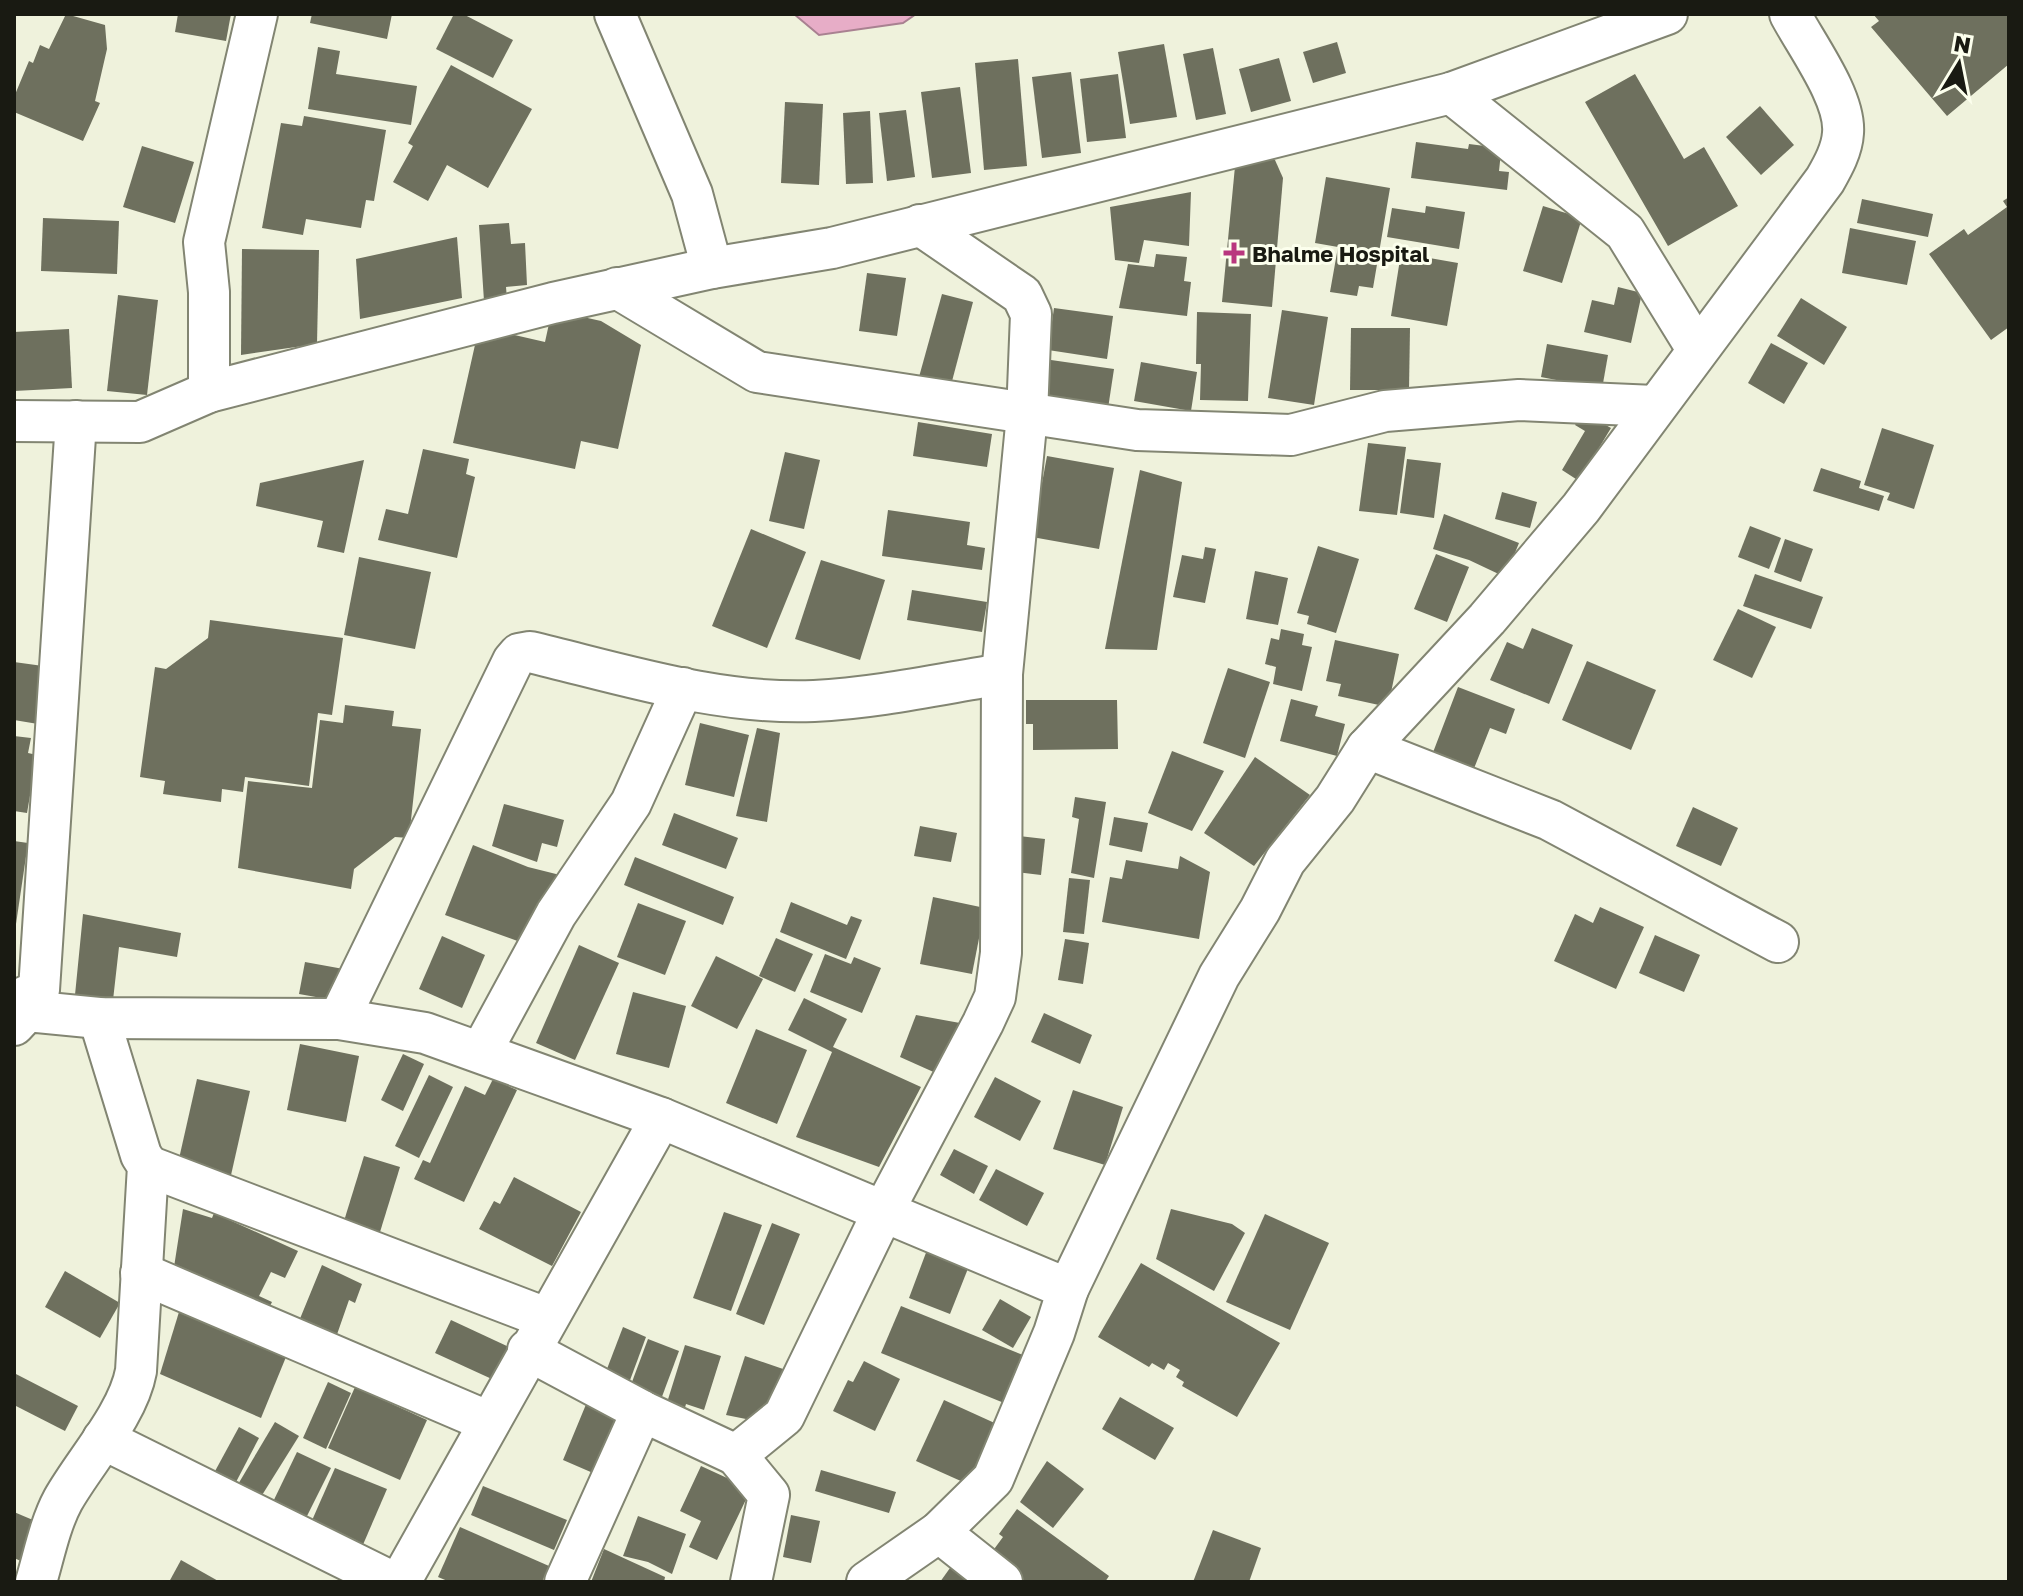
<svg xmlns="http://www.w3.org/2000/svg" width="2023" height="1596" viewBox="0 0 2023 1596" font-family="'Golos Text',sans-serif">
<rect width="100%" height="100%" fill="#eff2dc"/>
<polygon fill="#e7adc7" stroke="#a98191" stroke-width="2" points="794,14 916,14 903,23 819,35"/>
<g fill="#6e705e">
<polygon points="66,14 105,25 107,49 95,101 100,103 83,141 14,112 14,97 29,61 33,63 40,45 49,49"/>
<polygon points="178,14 231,14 226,41 175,32"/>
<polygon points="312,14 392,14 387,39 310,23"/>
<polygon points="454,14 463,14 513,40 493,78 436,49"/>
<polygon points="1873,14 2009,14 2009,64 1947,116 1871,27 1879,21"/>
<polygon points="1337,42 1346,73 1313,83 1303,52"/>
<polygon points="1164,44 1177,117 1130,124 1118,52"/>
<polygon points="318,47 340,51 336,74 417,86 411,125 308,109"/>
<polygon points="1213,48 1226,114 1196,120 1183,54"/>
<polygon points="1279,58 1291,101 1251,112 1239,69"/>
<polygon points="1018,59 1027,166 984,170 975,63"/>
<polygon points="451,65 532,109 488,188 447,165 428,201 393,182 413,146 408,143"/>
<polygon points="1071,72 1081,153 1042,158 1032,77"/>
<polygon points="1118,74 1126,138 1087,142 1080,79"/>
<polygon points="1635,74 1684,159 1704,147 1738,206 1668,246 1585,102"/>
<polygon points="960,87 971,173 932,178 921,92"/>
<polygon points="785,102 823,104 819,185 781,183"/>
<polygon points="1760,106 1794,145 1761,175 1726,137"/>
<polygon points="906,110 915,177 887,181 879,113"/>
<polygon points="870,111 873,183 846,184 843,113"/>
<polygon points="304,116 386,130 374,201 366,200 361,228 306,219 303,235 262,228 281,123 302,126"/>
<polygon points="1416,142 1468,149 1469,144 1493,147 1492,151 1501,152 1499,171 1509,172 1507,190 1411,178"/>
<polygon points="142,146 194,162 175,223 123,207"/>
<polygon points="1236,156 1275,160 1283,178 1272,307 1222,302"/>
<polygon points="1326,177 1390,188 1373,288 1359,286 1357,296 1330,292 1338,247 1315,243"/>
<polygon points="1191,192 1189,246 1144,240 1139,263 1115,260 1110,207"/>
<polygon points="2009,197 2009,327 1991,340 1929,254 1964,229 1968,235 2007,207 2003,201"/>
<polygon points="1862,199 1933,214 1928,237 1857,223"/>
<polygon points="1426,206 1465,212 1459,249 1387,237 1392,208 1425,213"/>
<polygon points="1543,206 1582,218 1562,283 1523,271"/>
<polygon points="43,218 119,221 117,274 41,271"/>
<polygon points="509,223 511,244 525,243 527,285 506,287 507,299 484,301 479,225"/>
<polygon points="1850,228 1916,241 1907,285 1842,273"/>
<polygon points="457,237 462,298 360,319 356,259"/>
<polygon points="242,249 319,250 317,344 241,355"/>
<polygon points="1401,253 1458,263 1447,326 1391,316"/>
<polygon points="1156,254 1187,257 1184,281 1191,282 1187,316 1119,308 1128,264 1154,267"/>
<polygon points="867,273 906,278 897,336 859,331"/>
<polygon points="1618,287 1642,293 1631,343 1584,332 1592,300 1614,305"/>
<polygon points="942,294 973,302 951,385 919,377"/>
<polygon points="118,295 158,300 147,395 107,391"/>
<polygon points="1801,298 1847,327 1824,365 1777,336"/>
<polygon points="1054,308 1113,316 1107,359 1048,350"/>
<polygon points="552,310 601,321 641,345 618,449 581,441 575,469 453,443 479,327 545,342"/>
<polygon points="1282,310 1328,317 1314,405 1268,398"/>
<polygon points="1197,312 1251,314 1248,401 1200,400 1201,364 1196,364"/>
<polygon points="1351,328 1410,328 1409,390 1350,390"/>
<polygon points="69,329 72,388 14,391 14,332"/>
<polygon points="1771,343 1808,363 1784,404 1748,383"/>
<polygon points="1547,344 1608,355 1602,389 1541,377"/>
<polygon points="1051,360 1114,369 1107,415 1044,406"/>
<polygon points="1141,362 1197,372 1191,411 1134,401"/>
<polygon points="1583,412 1611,428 1579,481 1562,470 1585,431 1575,425"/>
<polygon points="918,422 992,434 987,467 913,456"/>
<polygon points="1882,428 1934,445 1914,509 1887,500 1890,493 1864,485"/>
<polygon points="1368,443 1406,447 1397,515 1359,511"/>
<polygon points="423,449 469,459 466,474 475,477 457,558 378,540 386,509 408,514"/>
<polygon points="785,452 820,460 804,529 769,521"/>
<polygon points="1047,456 1114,468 1099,549 1032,537"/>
<polygon points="1407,459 1441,463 1434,518 1400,513"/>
<polygon points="364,460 344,553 317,547 323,521 256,506 260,483"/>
<polygon points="1821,468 1861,481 1859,488 1884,496 1879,511 1813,491"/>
<polygon points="1140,470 1182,482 1157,650 1105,649"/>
<polygon points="1502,492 1537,502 1530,528 1495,519"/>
<polygon points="888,510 970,522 967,545 985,548 982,570 882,556"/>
<polygon points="1444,514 1519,543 1505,577 1469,560 1433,549"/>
<polygon points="1750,526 1781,538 1769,569 1738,557"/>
<polygon points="751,529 806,552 767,648 712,626"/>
<polygon points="1785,539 1813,549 1801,582 1774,572"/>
<polygon points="1318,546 1359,559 1336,633 1307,624 1309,616 1297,613"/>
<polygon points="1205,547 1216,549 1205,603 1173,597 1182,555 1203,559"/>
<polygon points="1436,554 1469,567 1447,622 1414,609"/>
<polygon points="359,557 431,572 415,649 344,635"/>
<polygon points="821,560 885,580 860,660 795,639"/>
<polygon points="1255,571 1288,578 1278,625 1246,619"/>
<polygon points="1755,574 1823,597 1811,629 1743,606"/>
<polygon points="912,590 987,602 982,632 907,620"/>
<polygon points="1738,609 1776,627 1752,678 1713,660"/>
<polygon points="210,620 343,638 332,715 318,713 309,786 245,777 243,792 222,789 221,802 163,794 165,781 140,777 155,667 166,669 208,638"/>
<polygon points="1532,628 1573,645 1549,704 1490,680 1507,642 1523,649"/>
<polygon points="1281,629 1304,634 1302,645 1312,647 1302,691 1273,684 1276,667 1265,664 1271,638 1279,640"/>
<polygon points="1335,640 1399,654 1388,707 1338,696 1341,684 1326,681"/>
<polygon points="1587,661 1656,690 1631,750 1562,720"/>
<polygon points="14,662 43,666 38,724 14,720"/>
<polygon points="1228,668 1270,682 1245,758 1203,743"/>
<polygon points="1458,687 1515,709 1506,734 1490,728 1473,771 1432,755"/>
<polygon points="1291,699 1318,706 1315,716 1345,724 1337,756 1280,741"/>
<polygon points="1026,700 1117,700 1118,749 1033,750 1033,724 1026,724"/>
<polygon points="345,705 394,711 392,726 421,729 409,838 395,837 354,869 351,889 238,868 248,781 312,788 320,720 343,723"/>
<polygon points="700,723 749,735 734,797 685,785"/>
<polygon points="757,728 780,733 767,822 736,816"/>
<polygon points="14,736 31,738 28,753 37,755 27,813 14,811"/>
<polygon points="1172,751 1224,771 1192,831 1148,813"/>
<polygon points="1255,757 1310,795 1254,866 1204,833"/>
<polygon points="1075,797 1106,802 1094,878 1071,873 1079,819 1072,817"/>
<polygon points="504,804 564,820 557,847 542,843 537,862 492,846"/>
<polygon points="1693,807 1738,828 1721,866 1676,846"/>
<polygon points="674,813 738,838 726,869 662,845"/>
<polygon points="1114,817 1148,823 1142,852 1109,845"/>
<polygon points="920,826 957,833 951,862 914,856"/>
<polygon points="1019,836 1045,839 1041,875 1016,872"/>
<polygon points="14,841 28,843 16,924 14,924"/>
<polygon points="473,845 528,867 564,876 523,943 445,915"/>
<polygon points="1180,856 1210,872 1199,939 1102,922 1110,877 1122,879 1126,860 1178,869"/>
<polygon points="635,857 734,897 723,925 624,885"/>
<polygon points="1069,878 1090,880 1084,934 1063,932"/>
<polygon points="933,897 985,908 972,974 920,964"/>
<polygon points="791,902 847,925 851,916 862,920 846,959 780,932"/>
<polygon points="638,903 686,921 665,975 617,957"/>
<polygon points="1600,907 1644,927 1616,989 1554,961 1575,914 1593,923"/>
<polygon points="83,914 181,933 177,957 119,947 112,1009 74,1005"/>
<polygon points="1655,935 1700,955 1684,992 1639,973"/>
<polygon points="442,936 485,955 462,1008 419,989"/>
<polygon points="776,938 813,954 795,992 759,976"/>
<polygon points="1065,939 1089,943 1083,984 1058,980"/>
<polygon points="579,945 619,963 575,1060 536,1043"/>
<polygon points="825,954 851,964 854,957 881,968 862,1013 810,992"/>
<polygon points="716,956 763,979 737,1029 691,1006"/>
<polygon points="305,962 349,970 344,1002 299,994"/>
<polygon points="633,992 686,1006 669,1068 616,1054"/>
<polygon points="804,998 847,1019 833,1047 921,1087 879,1167 796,1137 832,1052 788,1030"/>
<polygon points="1044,1013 1092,1035 1080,1064 1031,1042"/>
<polygon points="916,1015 960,1023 938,1074 900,1057"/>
<polygon points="756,1029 807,1050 777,1124 726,1103"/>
<polygon points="300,1044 359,1056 346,1122 287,1110"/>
<polygon points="403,1054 424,1064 403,1111 381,1100"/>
<polygon points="429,1075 453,1087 419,1158 395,1146"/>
<polygon points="995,1077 1041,1101 1020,1141 974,1117"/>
<polygon points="197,1079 250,1091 229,1184 176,1172"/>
<polygon points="493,1079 517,1090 464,1202 414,1179 423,1160 430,1163 465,1086 485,1095"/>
<polygon points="1073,1090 1123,1107 1105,1165 1053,1149"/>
<polygon points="954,1149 988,1166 974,1194 940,1175"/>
<polygon points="364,1156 400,1167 380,1232 344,1221"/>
<polygon points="996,1169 1044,1193 1027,1226 979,1200"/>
<polygon points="514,1177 581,1212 552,1266 479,1229 494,1201 500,1204"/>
<polygon points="183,1209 212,1218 214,1213 298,1251 285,1278 271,1272 259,1296 272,1302 262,1322 172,1280"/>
<polygon points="1171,1209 1232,1224 1245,1233 1214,1291 1156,1259"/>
<polygon points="724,1212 762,1225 731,1311 693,1298"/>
<polygon points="1265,1214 1329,1243 1290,1330 1226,1302"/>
<polygon points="772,1223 800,1234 764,1325 736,1314"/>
<polygon points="927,1250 969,1266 950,1314 909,1298"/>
<polygon points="1141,1263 1280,1343 1237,1417 1182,1386 1184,1382 1176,1377 1180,1370 1168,1363 1164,1370 1152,1363 1149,1367 1098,1337"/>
<polygon points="322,1265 362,1284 355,1303 349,1300 334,1343 297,1326"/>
<polygon points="65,1271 120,1303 100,1338 45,1307"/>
<polygon points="1000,1299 1031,1317 1013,1348 982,1330"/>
<polygon points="901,1306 1028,1357 1009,1405 881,1353"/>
<polygon points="179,1312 286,1357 261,1418 160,1374"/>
<polygon points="451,1320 509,1347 494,1380 435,1353"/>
<polygon points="623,1327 646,1337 626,1391 602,1382"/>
<polygon points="648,1339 679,1351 660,1402 629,1390"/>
<polygon points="685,1345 721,1356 704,1410 686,1404 683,1415 665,1409"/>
<polygon points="745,1356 786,1370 756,1421 726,1415"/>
<polygon points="864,1361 900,1379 875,1431 833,1411 848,1380 853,1382"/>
<polygon points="14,1373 78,1406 65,1431 14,1405"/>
<polygon points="328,1382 351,1393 326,1449 303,1438"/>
<polygon points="355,1387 427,1420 400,1480 328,1448"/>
<polygon points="1120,1397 1174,1428 1155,1460 1102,1429"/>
<polygon points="944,1400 999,1425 972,1486 916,1461"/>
<polygon points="587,1402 624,1417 617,1434 610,1430 593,1473 563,1460"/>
<polygon points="275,1422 299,1436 259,1500 237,1486"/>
<polygon points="239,1427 259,1438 235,1484 214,1473"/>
<polygon points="297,1452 331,1468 304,1522 271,1506"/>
<polygon points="1047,1461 1084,1489 1053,1528 1020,1502"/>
<polygon points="701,1466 751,1489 717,1560 689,1547 701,1521 680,1511"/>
<polygon points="335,1468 387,1489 362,1547 310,1525"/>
<polygon points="821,1470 896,1492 889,1513 815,1491"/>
<polygon points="483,1486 567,1520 554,1550 471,1515"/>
<polygon points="1017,1509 1109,1576 1105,1582 1024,1582 989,1556 1003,1537 999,1534"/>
<polygon points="14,1512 40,1523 23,1562 14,1558"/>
<polygon points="791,1515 820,1521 811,1563 783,1557"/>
<polygon points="638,1516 686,1534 672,1574 648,1562 623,1556"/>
<polygon points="460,1527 549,1566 542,1582 450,1582 438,1577"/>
<polygon points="1213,1530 1261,1548 1249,1582 1193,1582"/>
<polygon points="604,1549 665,1577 664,1582 591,1582"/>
<polygon points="181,1560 220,1582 169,1582"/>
<polygon points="955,1561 986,1582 940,1582"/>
</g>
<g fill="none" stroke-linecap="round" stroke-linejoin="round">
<g stroke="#828572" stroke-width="44">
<g id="minor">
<polyline points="615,14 692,194 712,268"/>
<polyline points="1451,93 1625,232 1697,349"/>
<polyline points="617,288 757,372 1137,430 1291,435 1385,411 1519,400 1655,406"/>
<polyline points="209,392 209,292 204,242 257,14"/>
<polyline points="14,421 140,422 209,392 553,303 712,268 832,248 1451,93 1667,14"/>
<polyline points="1367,748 1550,820 1778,942"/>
<polyline points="14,1002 39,990 76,421"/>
<path d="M339,1019L513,661L519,654L530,652C622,674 718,705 814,701C877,698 940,684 1002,674"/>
<polyline points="14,1025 27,1011 99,1018 339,1019 425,1033 661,1118 1068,1289 1054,1333 993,1479 939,1532 867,1582"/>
<polyline points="481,1052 556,914 631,803 683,688"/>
<polyline points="148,1166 546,1318"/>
<polyline points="141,1273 489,1422"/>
<path d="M1068,1289L1219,976L1260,910L1285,861L1335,799L1367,748L1487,619L1581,508L1825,180C1833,166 1842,150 1843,133C1846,98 1807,46 1790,14"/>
<polyline points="528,1350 642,1411 736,1455"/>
<polyline points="103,1439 392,1582"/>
<polyline points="939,1532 1002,1582"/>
<path d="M36,1582C44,1555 50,1524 63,1500C85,1461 128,1415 136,1371L148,1166L141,1155L99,1018"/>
<polyline points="400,1582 661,1118"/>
<polyline points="565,1582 642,1411"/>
<polyline points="751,1582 769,1495 736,1455 784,1416 883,1212 983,1023 995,997 1001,953 1002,674 1027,415 1031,314 1022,295 920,225"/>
</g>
</g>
<use href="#minor" stroke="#fff" stroke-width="40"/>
</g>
<path fill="#b9377f" stroke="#fcffed" stroke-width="3" d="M1230 241h8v8h8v8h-8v8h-8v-8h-8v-8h8z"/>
<g text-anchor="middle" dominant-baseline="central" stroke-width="6" stroke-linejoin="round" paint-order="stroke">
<g font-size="22" font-weight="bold" fill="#191a12" stroke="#fcffed" text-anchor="start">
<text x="1252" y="253">Bhalme Hospital</text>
</g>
</g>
<rect width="2023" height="1596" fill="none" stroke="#191a12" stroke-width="32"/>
<g transform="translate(1959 64) rotate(10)" stroke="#fcffed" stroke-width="6" paint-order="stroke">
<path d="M0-6L14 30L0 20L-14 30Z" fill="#191a12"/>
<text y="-12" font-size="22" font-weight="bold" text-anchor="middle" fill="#191a12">N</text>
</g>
</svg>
